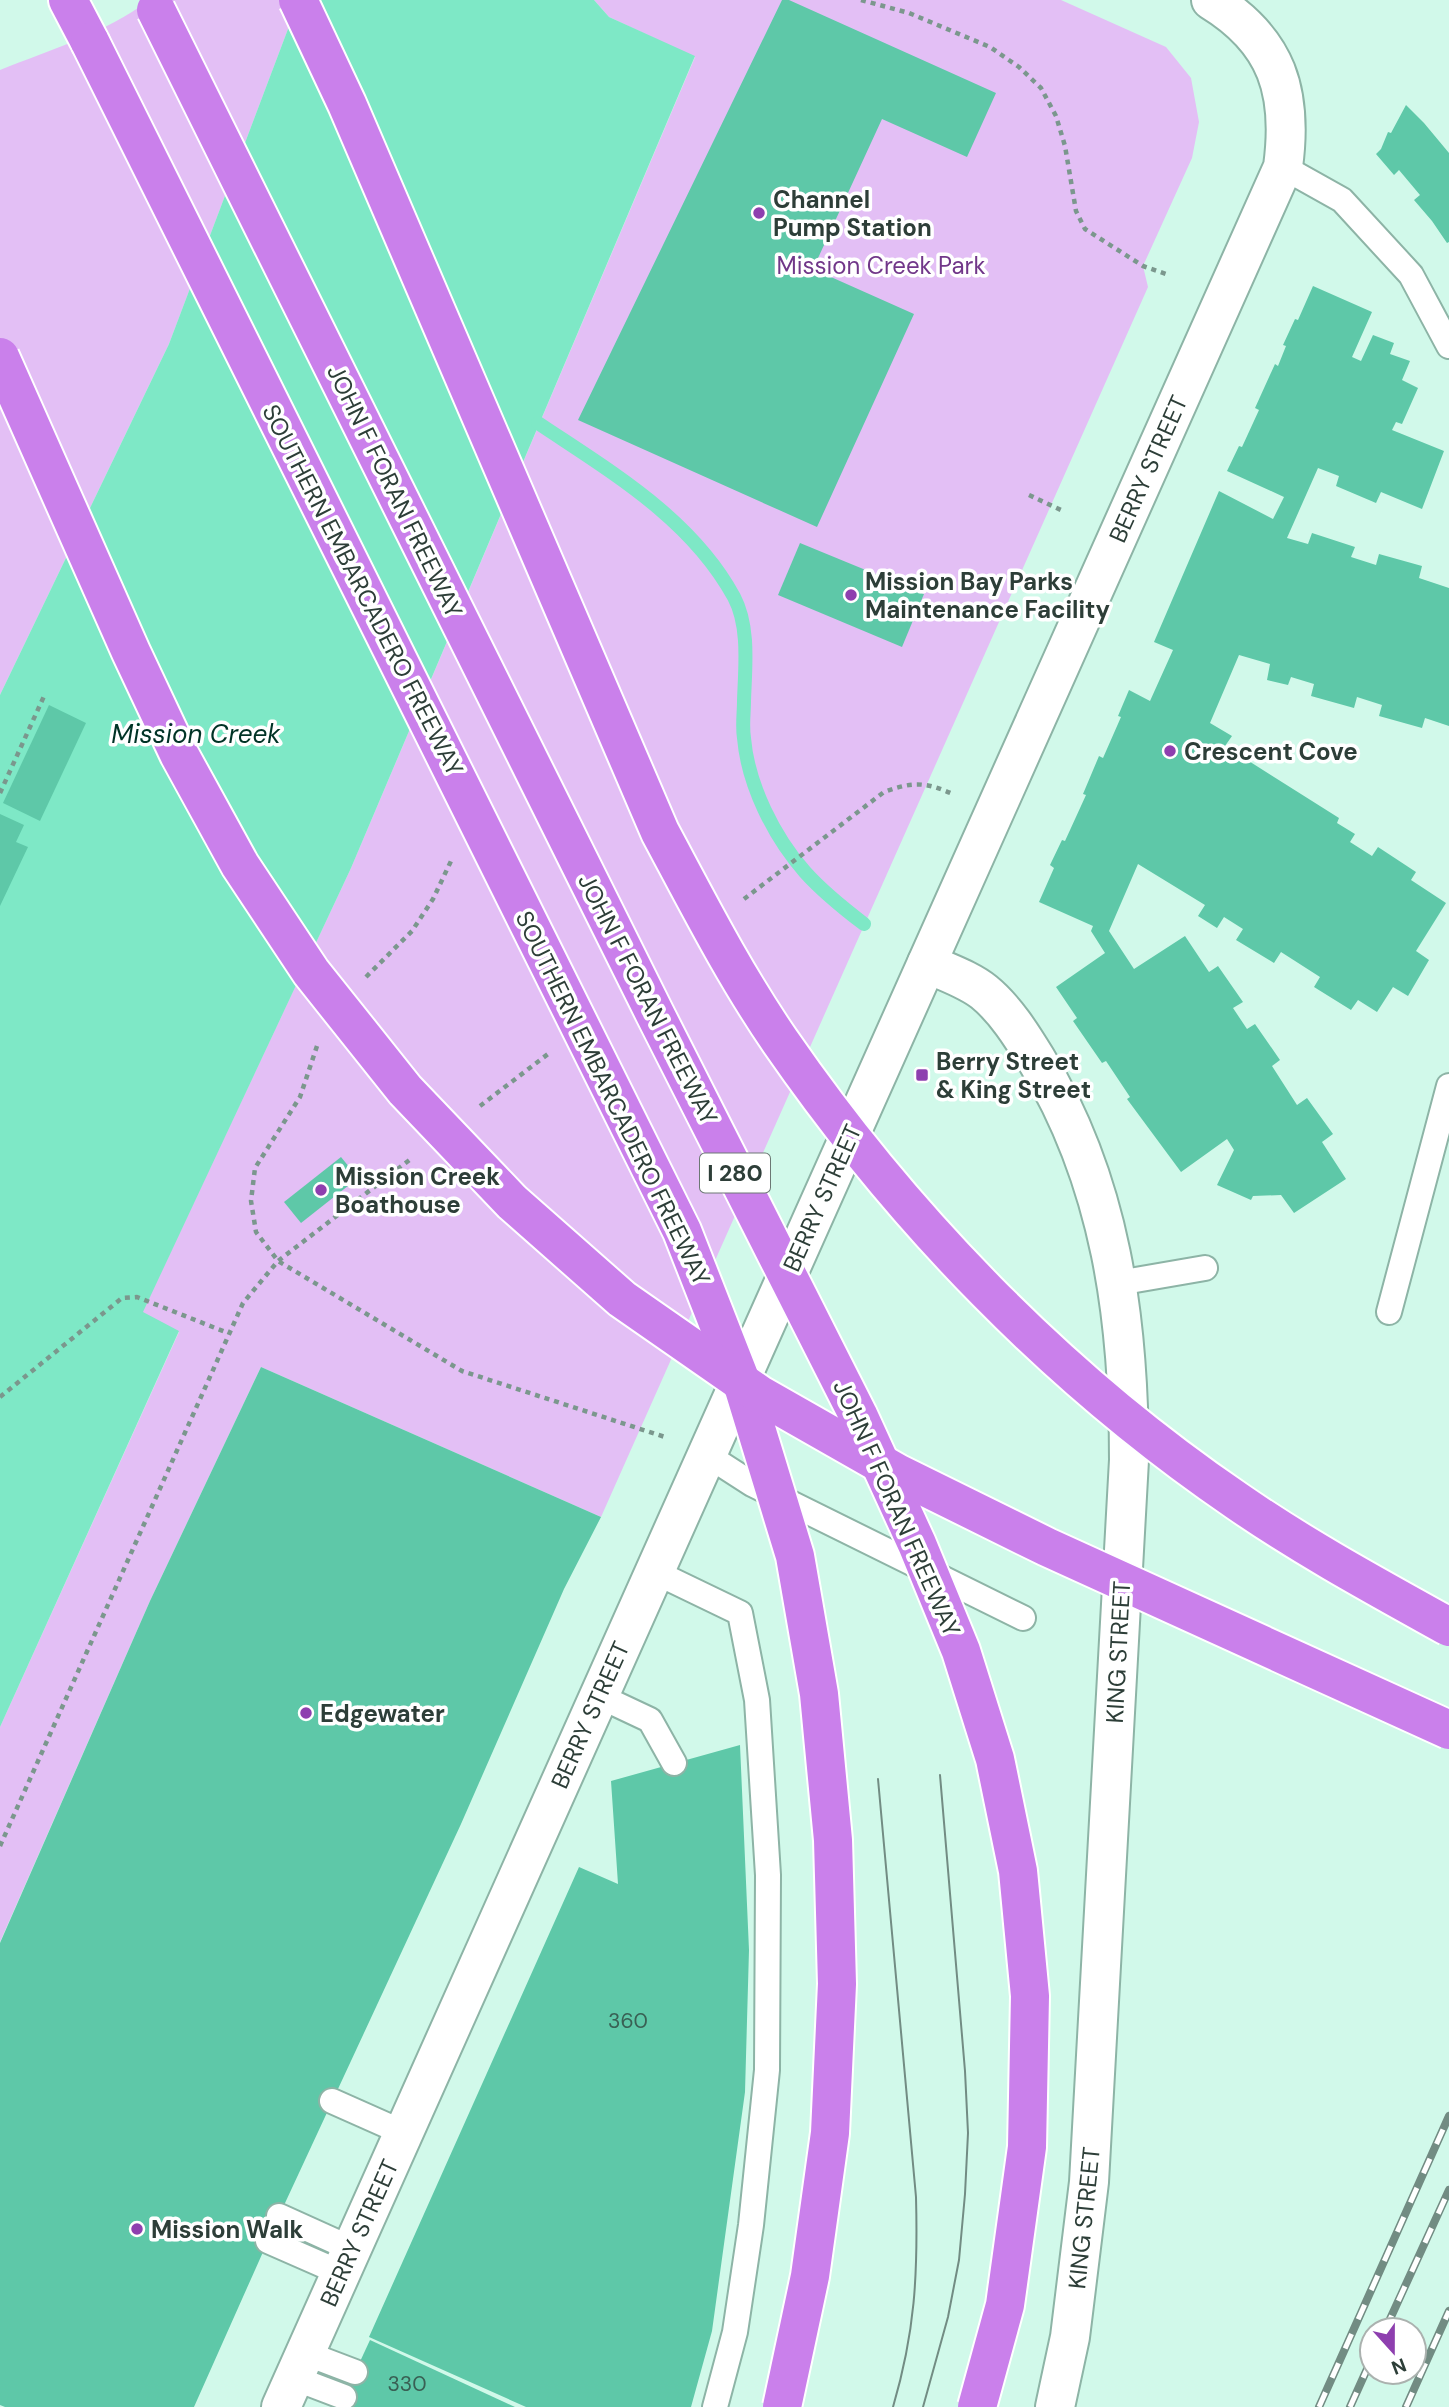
<svg xmlns="http://www.w3.org/2000/svg" width="1449" height="2407" viewBox="0 0 1449 2407" font-family="'DM Sans',sans-serif">
<rect width="100%" height="100%" fill="#d1f9ea"/>
<g fill="#e3bff5">
<path d="M149,0H299L169,344L0,695V70C50,50 106,33 149,0Z"/>
<polygon points="594,0 1061,0 1166,47 1191,78 1199,122 1192,158 1143,266 1148,287 601,1517 261,1367 150,1601 0,1942 0,1727 179,1332 142,1313 351,868 695,57 609,17"/>
</g>
<polygon fill="#7ee8c6" points="299,0 594,0 609,17 695,56 351,868 143,1312 179,1331 0,1727 0,695 169,344"/>
<g fill="none" stroke-linecap="round" stroke-linejoin="round">
<path stroke="#7ee8c6" stroke-width="14" d="M538,423C611,472 691,518 734,597C750,627 745,668 744,701C744,713 742,726 744,738C748,785 774,837 805,872C822,891 843,908 864,924"/>
</g>
<g fill="#5ec8a8">
<polygon points="782,0 789,0 996,93 967,157 882,119 813,269 914,314 817,527 578,420"/>
<polygon points="1406,105 1424,123 1449,153 1449,242 1447,243 1432,221 1414,200 1420,195 1399,170 1394,175 1376,154 1381,149 1388,132 1391,133"/>
<polygon points="1313,286 1372,312 1352,357 1361,361 1373,335 1394,343 1390,354 1410,361 1402,380 1418,388 1402,424 1396,422 1392,430 1444,451 1422,509 1381,492 1376,503 1336,486 1339,476 1318,468 1287,538 1308,544 1312,533 1355,547 1351,557 1376,565 1379,554 1422,566 1419,578 1449,588 1449,726 1425,718 1422,728 1379,716 1382,705 1357,697 1354,708 1311,696 1314,684 1291,677 1288,685 1267,680 1270,664 1239,655 1210,723 1232,736 1225,746 1339,818 1337,823 1355,834 1350,842 1372,856 1378,847 1416,872 1411,880 1446,903 1416,951 1429,960 1408,996 1393,987 1377,1012 1358,1000 1351,1010 1314,987 1320,977 1281,952 1274,963 1236,940 1243,929 1224,917 1217,928 1198,916 1205,905 1138,864 1109,931 1134,969 1185,936 1209,972 1218,966 1243,1002 1233,1008 1247,1029 1255,1024 1280,1060 1272,1066 1297,1105 1307,1098 1333,1134 1322,1142 1346,1179 1294,1213 1281,1195 1253,1196 1251,1200 1217,1185 1234,1150 1227,1139 1181,1172 1127,1099 1130,1097 1106,1061 1102,1063 1073,1021 1077,1018 1056,987 1105,953 1091,931 1093,926 1039,902 1054,868 1050,865 1062,840 1065,841 1086,795 1083,794 1099,756 1103,758 1121,717 1118,716 1129,690 1150,701 1173,650 1154,642 1219,491 1273,519 1284,497 1227,471 1239,446 1242,447 1259,410 1255,408 1275,364 1278,366 1286,346 1283,345 1295,319 1298,320"/>
<polygon points="800,543 924,594 902,647 778,595"/>
<polygon points="49,705 86,723 40,821 3,803"/>
<polygon points="0,814 24,825 16,842 28,847 0,906"/>
<polygon points="341,1157 358,1178 301,1223 284,1202"/>
<polygon points="261,1367 601,1517 564,1589 461,1824 279,2216 194,2407 5,2407 0,2405 0,1943 150,1601"/>
<polygon points="740,1745 749,1950 745,2092 712,2331 691,2407 526,2407 369,2337 579,1867 618,1884 611,1781"/>
<polygon points="370,2340 515,2407 339,2407"/>
</g>
<g fill="none" stroke-linecap="round" stroke-linejoin="round">
<g stroke="#8db4a6" stroke-width="28">
<g id="lane">
<polyline points="1283,167 1342,200 1411,275 1449,346"/>
<polyline points="1118,1283 1205,1268"/>
<polyline points="1389,1312 1449,1086"/>
<polyline points="707,1455 752,1484 1023,1618"/>
<polyline points="655,1572 740,1613 757,1700 768,1875 767,2070 751,2225 735,2332 715,2407"/>
<polyline points="599,1696 650,1720 674,1763"/>
<polyline points="332,2101 404,2133"/>
<polyline points="279,2216 352,2249"/>
<polyline points="268,2241 341,2273"/>
<polyline points="305,2353 355,2372"/>
<polyline points="294,2378 344,2397"/>
</g>
</g>
<g stroke="#8db4a6" stroke-width="42">
<g id="street">
<path d="M927,963C945,972 968,979 984,992C1005,1009 1022,1036 1036,1059C1111,1182 1129,1319 1129,1460L1089,2182L1070,2337L1055,2407"/>
<path d="M281,2407L1283,167C1293,93 1278,41 1211,0"/>
</g>
</g>
<g stroke="#fff" stroke-width="42">
<polyline id="highway" points="68,0 90,42"/>
</g>
<g stroke="#7b978d" stroke-width="4.5" stroke-dasharray="5 5" stroke-linecap="butt">
<polyline points="861,0 909,13 990,47 1019,67 1041,88 1056,116 1065,146 1076,211 1085,229 1143,266 1169,275"/>
<polyline points="1029,495 1061,510"/>
<polyline points="0,793 45,694"/>
<path d="M744,899L884,792C914,781 926,782 955,795"/>
<polyline points="366,977 412,931 433,899 451,861"/>
<polyline points="317,1046 300,1097 255,1168 251,1201 256,1232 278,1261 462,1371 668,1438"/>
<polyline points="480,1106 548,1054"/>
<polyline points="0,1397 122,1298 137,1297 228,1333"/>
<polyline points="0,1846 243,1303 278,1261 412,1158"/>
</g>
<use href="#lane" stroke="#fff" stroke-width="24"/>
<use href="#street" stroke="#fff" stroke-width="38"/>
<use href="#highway" stroke="#ca80eb" stroke-width="38"/>
<g stroke="#728c83" stroke-width="2">
<path d="M878,1779L916,2197C918,2275 915,2332 893,2407"/>
<polyline points="923,2407 948,2317 959,2260 965,2194 968,2133 965,2071 940,1775"/>
</g>
<g stroke="#728c83" stroke-width="8">
<g id="rail">
<polyline points="1385,2330 1449,2190"/>
<polyline points="1319,2407 1449,2116"/>
<polyline points="1350,2407 1372,2358"/>
<polyline points="1406,2407 1449,2311"/>
</g>
</g>
<use href="#rail" stroke="#fff" stroke-width="5" stroke-dasharray="16" stroke-linecap="butt"/>
<g stroke="#fff" stroke-width="42" stroke-linecap="butt">
<g id="highway-bridge">
<path d="M298,0L347,104L660,832C698,903 734,974 780,1041C903,1219 1058,1379 1237,1501C1305,1548 1377,1587 1449,1627"/>
<polyline points="156,10 655,1014 858,1415 917,1544 961,1651 995,1759 1018,1871 1030,1996 1027,2147 1005,2305 977,2407"/>
<polyline points="90,42 682,1231 744,1389 795,1556 819,1694 833,1840 837,1984 830,2133 810,2276 782,2407"/>
<polyline points="0,357 131,652 179,754 240,865 311,972 405,1090 512,1202 622,1299 760,1395 897,1473 1047,1547 1449,1730"/>
</g>
</g>
<use href="#highway-bridge" stroke="#ca80eb" stroke-width="38"/>
</g>
<g fill="#8e3faf" stroke="#fff" stroke-width="2.5">
<circle cx="759" cy="213" r="7"/>
<circle cx="851" cy="595" r="7"/>
<circle cx="1170" cy="751" r="7"/>
<rect x="915" y="1068" width="14" height="14" rx="3.5"/>
<circle cx="321" cy="1190" r="7"/>
<circle cx="306" cy="1713" r="7"/>
<circle cx="137" cy="2229" r="7"/>
</g>
<g text-anchor="middle" dominant-baseline="central" stroke-width="7" stroke-linejoin="round" paint-order="stroke">
<g font-size="21" fill="#396054">
<text x="628" y="2021">360</text>
<text x="407" y="2384">330</text>
</g>
<rect fill="#fff" stroke="#6c7874" stroke-width="2" x="700" y="1153.5" width="70" height="39" rx="5"/>
<g font-size="23" font-weight="bold" fill="#2d3e38">
<text x="735" y="1173">I 280</text>
</g>
<g font-size="24" font-weight="bold" fill="#2d3e38" stroke="#fff" text-anchor="start">
<text x="773" y="199">Channel<tspan x="773" dy="28">Pump Station</tspan></text>
<text x="865" y="581">Mission Bay Parks<tspan x="865" dy="28">Maintenance Facility</tspan></text>
<text x="1184" y="751">Crescent Cove</text>
<text x="936" y="1061">Berry Street<tspan x="936" dy="28">&amp; King Street</tspan></text>
<text x="335" y="1176">Mission Creek<tspan x="335" dy="28">Boathouse</tspan></text>
<text x="320" y="1713">Edgewater</text>
<text x="151" y="2229">Mission Walk</text>
</g>
<g font-size="24" fill="#713789" stroke="#fff">
<text x="881" y="265">Mission Creek Park</text>
</g>
<g font-size="24" fill="#2d3e38" stroke="#fff">
<text transform="translate(1148 469) rotate(-66)">BERRY STREET</text>
<text transform="translate(395 491) rotate(64)">JOHN F FORAN FREEWAY</text>
<text transform="translate(363 590) rotate(63)">SOUTHERN EMBARCADERO FREEWAY</text>
<text transform="translate(648 999) rotate(63)">JOHN F FORAN FREEWAY</text>
<text transform="translate(613 1098) rotate(64)">SOUTHERN EMBARCADERO FREEWAY</text>
<text transform="translate(822 1198) rotate(-66)">BERRY STREET</text>
<text transform="translate(897 1508) rotate(66)">JOHN F FORAN FREEWAY</text>
<text transform="translate(1118 1652) rotate(-87)">KING STREET</text>
<text transform="translate(590 1715) rotate(-66)">BERRY STREET</text>
<text transform="translate(1084 2218) rotate(-84)">KING STREET</text>
<text transform="translate(359 2233) rotate(-66)">BERRY STREET</text>
</g>
<g font-size="26" font-style="italic" fill="#003326" stroke="#fff">
<text x="196" y="734">Mission Creek</text>
</g>
</g>
<g transform="translate(1393 2351) rotate(159)"><circle r="33" fill="#ffffff" stroke="#abb2af" stroke-width="2"/>
<path d="M0-5L12 26L0 18L-12 26Z" fill="#8e3faf"/>
<text y="-10" font-size="19" font-weight="bold" text-anchor="middle" fill="#2d3e38">N</text>
</g>
</svg>
